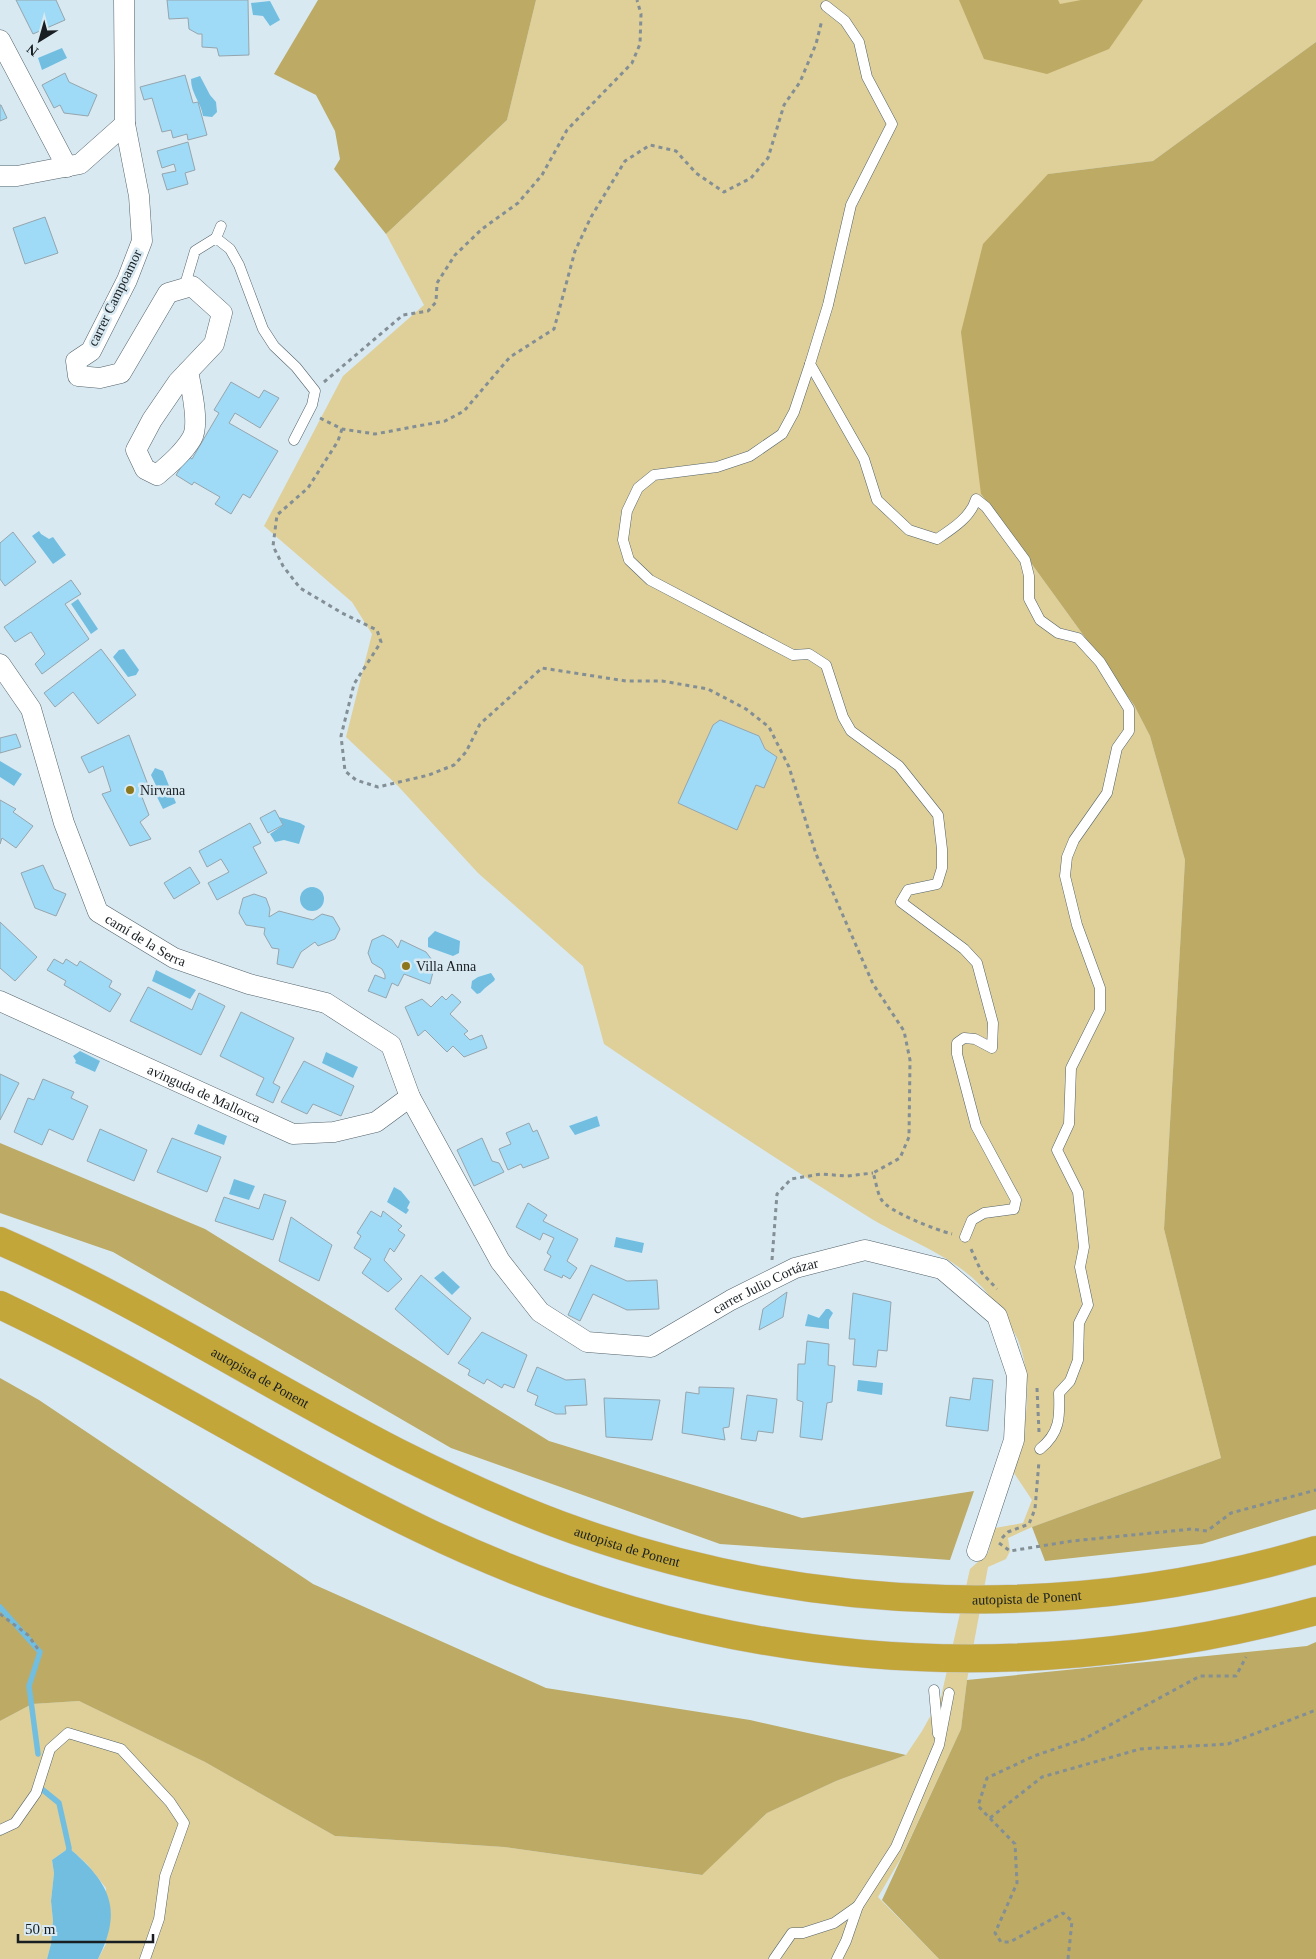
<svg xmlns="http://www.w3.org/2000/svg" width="1316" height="1959" viewBox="0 0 1316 1959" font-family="Georgia,serif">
<rect width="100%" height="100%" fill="#d8e9f2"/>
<path fill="#dfcf98" d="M536,0H1316V42L1153,161L1048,174L981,494L1134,705L1150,736L1185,860L1164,1229L1221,1458L1032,1527L1008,1538L1010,1551L1006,1559L988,1567L967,1680L961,1729L901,1858L878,1897L939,1959H98L106,1944V1888L87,1864L69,1848L52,1860L54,1873L51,1901L53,1921L51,1944L47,1959H0V1721L32,1704L79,1701L205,1762L335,1836L504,1847L701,1875L767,1813L836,1781L906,1755L922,1731L941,1697L970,1569L988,1553L995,1528L1023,1523L1032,1500L1014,1473C1025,1429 1035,1384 1018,1340C1015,1331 989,1294 982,1287C950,1253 905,1240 867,1216C778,1160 691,1103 604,1044L583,966L478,873L398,786L346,737L372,634L352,602L264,526L343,376L424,305L386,234L507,120Z"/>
<g fill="#bcaa65">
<polygon points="318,0 536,0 507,120 386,234 334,169 340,159 335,131 316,95 274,74"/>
<polygon points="959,0 1058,0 1060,4 1081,0 1143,0 1109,49 1047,74 984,59"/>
<polygon points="1316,42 1316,1509 1202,1544 1045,1561 1032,1527 1221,1458 1164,1229 1185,860 1150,736 1134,705 981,494 961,332 983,244 1048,174 1153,161"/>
<polygon points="0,1143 205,1229 549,1441 802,1518 974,1491 950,1560 720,1544 451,1448 113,1252 0,1213"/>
<polygon points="0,1378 39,1400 313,1584 546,1688 750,1720 906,1755 836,1781 767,1813 702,1875 504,1847 335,1836 205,1762 79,1701 32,1704 0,1721"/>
<polygon points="1316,1642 1316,1959 939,1959 882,1900 961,1729 967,1680 1307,1646"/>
</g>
<g fill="#71bee1">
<polygon points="270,1 280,20 270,26 263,16 253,15 251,3"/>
<polygon points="62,48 67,58 42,70 38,58"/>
<path d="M200,76L210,95L216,102L217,112L212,117L203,116C201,102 191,94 191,79Z"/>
<polygon points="39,531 41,534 49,539 53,537 66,555 53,564 32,536"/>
<polygon points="78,599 98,629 91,634 71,604"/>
<polygon points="124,649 139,670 136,675 128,677 113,657 119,650"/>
<polygon points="0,761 22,774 14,786 0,777"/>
<polygon points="155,768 163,771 176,803 163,809 157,797 161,796 151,775"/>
<polygon points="279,817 300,823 305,826 299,844 284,840 275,842 270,834 283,825"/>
<circle cx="312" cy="899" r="12"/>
<polygon points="435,931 460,941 459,953 453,956 428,947 428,938"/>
<polygon points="156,970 196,990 190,999 152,981"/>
<polygon points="491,973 495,979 494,981 485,988 480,993 477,994 471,988 472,981 478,977"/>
<polygon points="80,1051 100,1061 95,1072 75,1063 76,1061 73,1056"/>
<polygon points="326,1052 358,1067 353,1078 322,1063"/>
<polygon points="597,1116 600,1126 575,1135 569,1126"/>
<polygon points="198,1124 227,1136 224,1145 194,1134"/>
<polygon points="234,1179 255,1186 249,1200 229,1194"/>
<polygon points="394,1187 401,1191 410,1202 407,1208 409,1210 406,1214 387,1202"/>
<polygon points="616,1237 644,1243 642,1253 614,1247"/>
<polygon points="443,1271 460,1287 452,1295 434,1278"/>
<polygon points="826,1309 829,1309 833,1313 829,1320 829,1329 805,1326 808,1314 819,1318"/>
<polygon points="858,1380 883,1383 882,1395 857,1391"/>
<path d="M69,1848C109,1882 124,1909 98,1959H47L51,1944L53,1921L51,1901L54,1873L52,1860Z"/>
</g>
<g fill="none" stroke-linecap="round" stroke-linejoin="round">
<g stroke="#71bee1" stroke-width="5.5">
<polyline points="0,1607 40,1652 29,1686 38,1754"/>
<polyline points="43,1790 59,1803 69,1848 68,1855"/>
</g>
</g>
<g fill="#9fdbf7" stroke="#95a5ad">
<polygon points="16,0 56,0 65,20 33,34"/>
<polygon points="167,0 248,0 249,55 219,56 217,48 202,47 202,34 198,34 189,29 188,18 169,19"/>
<polygon points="65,73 69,82 97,95 88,116 64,113 60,105 54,108 42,85"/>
<polygon points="185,75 193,103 198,102 207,135 188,140 187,134 173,138 171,130 162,132 152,98 144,100 140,87"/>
<polygon points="0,105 1,105 7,118 0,121"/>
<polygon points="188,142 195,170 185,173 188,184 167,190 162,174 176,171 174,164 162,168 157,151"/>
<polygon points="45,217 58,253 25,264 13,228"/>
<polygon points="231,382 259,398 264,390 279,398 260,428 235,413 229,423 278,451 250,498 243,494 231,514 215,504 220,497 194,482 192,485 176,475 188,456 192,459 219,413 214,410"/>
<polygon points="13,532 36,562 5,586 0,579 0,543"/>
<polygon points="71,580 81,594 65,604 89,639 42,674 35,664 45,654 31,632 15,642 4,627"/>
<polygon points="101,649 136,695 98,724 73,692 55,707 44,693"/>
<polygon points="720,720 759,736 765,749 777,757 764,788 756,785 737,830 678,803 713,725"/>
<polygon points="16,734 21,747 0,753 0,738"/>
<polygon points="129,735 150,790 142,797 149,815 140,822 151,839 130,846 102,794 111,791 103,766 89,773 81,757"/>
<polygon points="0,800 16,809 13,812 33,826 16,848 2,838 0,844"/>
<polygon points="275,810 283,825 268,833 260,818"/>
<polygon points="250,823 261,843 253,847 267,873 217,900 208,883 229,872 221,859 207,867 199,851"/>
<polygon points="43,865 54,889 66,894 56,916 35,908 21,873"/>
<polygon points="190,867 200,883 174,899 164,883"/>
<polygon points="254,894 266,898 270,909 269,917 279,911 313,920 322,914 333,917 340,929 335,939 318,946 315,942 301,952 293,968 277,964 279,949 272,948 264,934 265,928 246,925 239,913 243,898"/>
<polygon points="0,922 37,957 15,981 0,968"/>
<polygon points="383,935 392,940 398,948 401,940 426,952 435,964 430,984 404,974 398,986 392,983 386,998 368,991 375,975 385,979 385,975 382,969 372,963 368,953 372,940"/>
<polygon points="54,959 63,964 66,959 77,966 80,961 112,981 109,987 121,994 110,1012 64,985 66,981 47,970"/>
<polygon points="148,987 192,1010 199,993 225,1006 201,1055 130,1021"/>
<polygon points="452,994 461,1002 450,1014 468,1031 464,1034 470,1040 482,1035 487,1048 464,1057 453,1046 447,1052 425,1030 418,1036 405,1007 422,999 431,1007 442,996 446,1000"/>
<polygon points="241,1012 294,1038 273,1083 280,1087 273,1103 256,1095 264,1078 220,1056"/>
<polygon points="304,1061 354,1086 341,1116 313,1104 307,1114 281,1102"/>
<polygon points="0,1074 19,1083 0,1120"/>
<polygon points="43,1079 74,1092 71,1098 88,1106 73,1140 49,1129 42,1145 14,1132 28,1098 34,1100"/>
<polygon points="529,1123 533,1132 537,1130 549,1158 523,1168 521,1164 508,1170 499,1149 511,1144 506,1133"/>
<polygon points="100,1129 147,1150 134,1181 87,1161"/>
<polygon points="172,1138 221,1157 207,1192 157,1172"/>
<polygon points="482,1138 492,1161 499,1163 504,1172 474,1186 457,1150"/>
<polygon points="264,1194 286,1201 273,1240 215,1221 224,1197 259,1209"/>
<polygon points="528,1203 547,1215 543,1221 578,1239 567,1261 577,1268 570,1279 563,1275 562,1278 544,1270 551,1256 547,1253 554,1238 543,1233 540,1240 516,1227"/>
<polygon points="371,1211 381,1217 383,1211 402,1226 398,1230 405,1235 394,1252 390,1248 384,1260 402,1279 388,1292 362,1273 371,1259 354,1248 361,1236 357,1233"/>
<polygon points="291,1217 332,1245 319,1281 279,1261"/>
<polygon points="591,1265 627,1281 657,1280 659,1309 627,1310 593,1294 580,1321 568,1315"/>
<polygon points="421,1275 471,1318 448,1355 395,1309"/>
<polygon points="787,1292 783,1317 759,1330 763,1309"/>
<polygon points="853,1293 891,1302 887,1351 878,1350 876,1367 853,1365 855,1339 849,1339"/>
<polygon points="482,1332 527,1355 514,1388 504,1384 502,1388 487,1379 484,1384 468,1375 470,1370 458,1363"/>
<polygon points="807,1341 829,1344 828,1365 835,1366 832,1402 827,1403 822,1440 800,1437 803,1402 797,1400 798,1364 805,1364"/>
<polygon points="537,1367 566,1380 585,1379 587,1405 565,1406 566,1414 556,1414 535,1405 538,1396 527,1391"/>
<polygon points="973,1378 993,1380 988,1431 946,1426 950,1397 970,1400"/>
<polygon points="699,1387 734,1388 729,1427 723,1428 725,1440 682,1433 686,1392 699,1394"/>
<polygon points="747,1395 777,1399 773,1433 758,1431 756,1441 741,1439"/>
<polygon points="604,1398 660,1400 652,1440 606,1437"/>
</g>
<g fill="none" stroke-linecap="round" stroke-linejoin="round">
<g stroke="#536269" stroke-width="11">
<g id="service">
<path d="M826,6L845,21L859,42L867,77L892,124L851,205L828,305L810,364L864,459L877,500L909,530L937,539C952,529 971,517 976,499L986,507L1025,560L1029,576V599L1040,620L1058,633L1078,638L1100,662L1129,709V731L1117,748L1107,793L1074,840L1067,857L1065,876L1077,925L1100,988V1010L1071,1068L1069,1124L1057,1150L1078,1192L1084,1247L1080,1267L1088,1305L1079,1323L1078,1360L1070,1381L1059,1393C1060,1417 1060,1433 1040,1449"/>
<polyline points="216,238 221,226"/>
<polyline points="184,288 195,251 216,238 230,249 239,265 263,329 274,346 296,367 315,391 312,405 294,440"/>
<polyline points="810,364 794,412 782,434 750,456 717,467 654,475 638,488 627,511 623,540 629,560 650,580 793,655 809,654 826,665 843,717 851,731 899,766 938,815 942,849 942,868 937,884 908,890 901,902 964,949 977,963 993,1023 992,1048 975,1039 964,1038 957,1043 957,1054 976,1126 1016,1200 1014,1209 984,1213 972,1220 965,1237"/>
<polyline points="934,1690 938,1734"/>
<polyline points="0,1830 15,1823 36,1793 50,1749 68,1733 121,1749 170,1802 184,1823 165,1876 159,1919 145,1959"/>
<polyline points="774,1959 792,1933 803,1933 834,1923 858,1906 896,1847 939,1745 949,1693"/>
<polyline points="837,1959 846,1941 858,1906"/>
</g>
</g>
<g stroke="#536269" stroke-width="21">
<g id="minor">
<polyline points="0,40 67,167"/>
<path d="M125,124L139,196L142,241L127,280L91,351L76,361L78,376L100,378L121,373L168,293L192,286L222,313L214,344L178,382L152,420L136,450L145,469L157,475C170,464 184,452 192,438C200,424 191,387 188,371"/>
<polyline points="0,176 17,176 80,164 125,124 124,0"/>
<path id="s1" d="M0,664L31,709L64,823L98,912L174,958L249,984L326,1003L391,1045L410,1097L500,1261L540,1312L587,1342L651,1347L731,1300L795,1268L865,1250L942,1269L997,1316L1017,1375L1014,1440L977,1551"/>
<path id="s2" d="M0,1001L293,1134L334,1132L376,1122L410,1097"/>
</g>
</g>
<g stroke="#c8c9ca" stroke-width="29">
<g id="motorway">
<path id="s3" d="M0,1241C140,1302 267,1386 403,1455C459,1483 517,1510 577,1531C814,1615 1075,1622 1316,1550"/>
<path d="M0,1305C144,1373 278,1460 421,1529C710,1669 1007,1694 1316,1611"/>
</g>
</g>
<g stroke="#838f95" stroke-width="3" stroke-dasharray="4 4" stroke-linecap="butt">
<polyline points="324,382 403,315 428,311 436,302 437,283 455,255 482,229 518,203 542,175 567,130 632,63 640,44 641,14 637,0"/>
<polyline points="320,418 342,429 375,434 445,421 464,411 510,357 554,329 575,251 591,217 625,161 650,145 676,151 696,173 724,192 751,178 768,158 784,105 800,82 816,44 822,20"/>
<path d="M342,429L338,441L308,488L277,515L273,546L283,566L300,588L342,613L377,630L381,642L354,684L341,736L345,771L356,780L378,787L429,775L454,765L466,752L480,724L542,668L626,681H662L708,689L746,709L769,727L789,767L816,854L873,984L904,1031L910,1060L909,1137L900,1158L873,1173C876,1181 877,1192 881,1199C888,1212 937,1230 952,1234"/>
<polyline points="971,1249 982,1273 997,1289"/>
<polyline points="772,1260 777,1194 791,1179 821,1174 847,1176 873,1173"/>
<polyline points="1037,1388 1039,1432"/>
<polyline points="1002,1538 1008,1532 1029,1524 1035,1509 1039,1461"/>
<polyline points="999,1543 1010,1551 1072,1541 1192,1529 1207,1531 1231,1513 1316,1490"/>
<polyline points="0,1614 28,1635 40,1652"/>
<polyline points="990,1818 1042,1777 1140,1749 1228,1744 1316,1710"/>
<polyline points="1068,1959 1072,1921 1063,1913 1010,1942 1001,1942 995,1933 1017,1883 1015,1844 978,1806 987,1778 1034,1756 1084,1739 1200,1676 1236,1676 1246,1657"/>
</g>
<use href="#service" stroke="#fff" stroke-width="10"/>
<use href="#minor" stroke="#fff" stroke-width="20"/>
<use href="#motorway" stroke="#c2a639" stroke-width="28"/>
</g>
<g fill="#8d771c" stroke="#d8e9f2" stroke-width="2">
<circle cx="130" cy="790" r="5"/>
<circle cx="406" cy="966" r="5"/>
</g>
<g text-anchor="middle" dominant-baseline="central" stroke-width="5" stroke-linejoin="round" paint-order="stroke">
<g font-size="14" fill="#181e21" stroke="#d8e9f2">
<text transform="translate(115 298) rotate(-64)">carrer Campoamor</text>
<text stroke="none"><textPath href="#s1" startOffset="324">camí de la Serra</textPath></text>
<text stroke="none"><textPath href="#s2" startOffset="224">avinguda de Mallorca</textPath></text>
<text stroke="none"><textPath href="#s1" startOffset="1151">carrer Julio Cortázar</textPath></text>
<text stroke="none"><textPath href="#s3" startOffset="294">autopista de Ponent</textPath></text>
<text stroke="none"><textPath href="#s3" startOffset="699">autopista de Ponent</textPath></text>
<text stroke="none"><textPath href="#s3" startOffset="1104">autopista de Ponent</textPath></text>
</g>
<g font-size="14" fill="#181e21" stroke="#d8e9f2" text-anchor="start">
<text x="140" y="790">Nirvana</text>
<text x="416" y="966">Villa Anna</text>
</g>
</g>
<g transform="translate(40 40) rotate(217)" stroke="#d8e9f2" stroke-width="4" paint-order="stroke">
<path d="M0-4L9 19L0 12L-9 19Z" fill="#181e21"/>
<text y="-8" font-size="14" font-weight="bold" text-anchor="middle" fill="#181e21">N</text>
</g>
<path d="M18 1934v8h135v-8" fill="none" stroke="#181e21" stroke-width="2.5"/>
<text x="25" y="1934" font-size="15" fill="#181e21" stroke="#d8e9f2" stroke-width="4" paint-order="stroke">50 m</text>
</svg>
